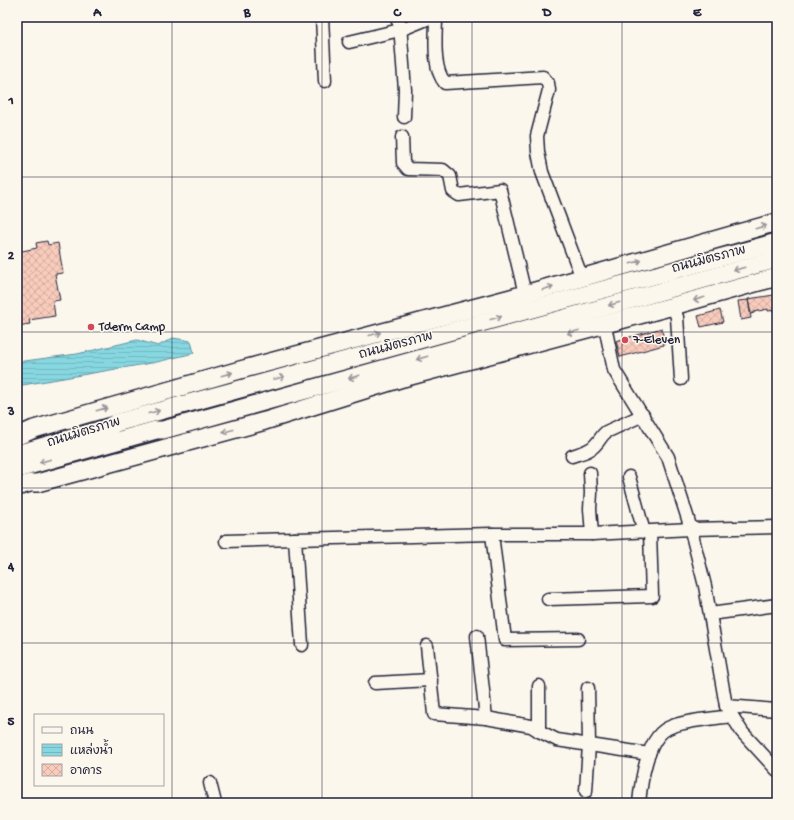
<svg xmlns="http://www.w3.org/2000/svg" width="794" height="820" viewBox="0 0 794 820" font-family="'Gochi Hand','Playpen Sans Thai',sans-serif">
<defs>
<pattern id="water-rules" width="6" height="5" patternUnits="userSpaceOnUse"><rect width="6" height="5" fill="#87d7e0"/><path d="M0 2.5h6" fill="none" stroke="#74b8c1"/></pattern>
<pattern id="building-cross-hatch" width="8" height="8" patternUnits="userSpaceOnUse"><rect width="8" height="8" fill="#f8cbbb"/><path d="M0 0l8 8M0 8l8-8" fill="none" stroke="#d4aea2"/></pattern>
</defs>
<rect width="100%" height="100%" fill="#fbf7ec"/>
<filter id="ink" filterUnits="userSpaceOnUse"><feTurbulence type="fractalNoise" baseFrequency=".025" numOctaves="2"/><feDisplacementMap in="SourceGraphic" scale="8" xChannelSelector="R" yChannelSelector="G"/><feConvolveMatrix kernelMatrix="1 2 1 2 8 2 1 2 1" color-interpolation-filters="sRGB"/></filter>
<g filter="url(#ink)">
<polygon fill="url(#water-rules)" stroke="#5f8f9e" points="173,338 191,341 194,353 157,362 17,386 17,362 77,354 137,340 158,346"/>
<g fill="url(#building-cross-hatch)" stroke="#22223b">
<polygon points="47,241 48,245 58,243 63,273 55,274 60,300 53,301 55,316 29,320 30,324 17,326 17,252 37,248 36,243"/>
<polygon points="774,295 776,310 768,311 768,309 754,312 754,313 751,314 748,299"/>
<polygon points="748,300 751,318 741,320 738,301"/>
<polygon points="720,310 723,322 701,327 698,316"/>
<polygon points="662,328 664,345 620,357 616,341"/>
<polygon points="17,582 20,603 17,603"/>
</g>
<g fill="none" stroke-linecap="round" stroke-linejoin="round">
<g stroke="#22223b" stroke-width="15">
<g id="minor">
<polyline points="322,17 325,81"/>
<polyline points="396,17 400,25 405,90 404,117"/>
<path d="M436,17C436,36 432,68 445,83L543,77L548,83L549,90L537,136L538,152L542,172L582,278"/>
<polyline points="349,42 400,30 432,17"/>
<polyline points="402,137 403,163 408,169 443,170 450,176 453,191 459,195 500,190 525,294"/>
<polyline points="673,306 677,317 681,379"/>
<polyline points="606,331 614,370 668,457 688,519 705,586 726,706 742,732 777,770"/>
<path d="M572,456C580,453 591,451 596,444C600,440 601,436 606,432L643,415"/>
<polyline points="590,473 591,493 590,509 592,534"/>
<polyline points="629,477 644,532"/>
<polyline points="492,534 505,640 578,639"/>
<polyline points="226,541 295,539"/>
<polyline points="548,599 652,596 650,532"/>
<polyline points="710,614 777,605"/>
<polyline points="477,636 486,718"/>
<polyline points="302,645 295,539 492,534 592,534 691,529 777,527"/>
<polyline points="427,646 434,714 486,718 531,726 539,731 557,740 649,754"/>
<polyline points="375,683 431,680"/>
<polyline points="726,706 777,710"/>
<polyline points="539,731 539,686"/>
<polyline points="210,783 215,803"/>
<polyline points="586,791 589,745 588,688"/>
<path d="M639,803C641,782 647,738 668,728C684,720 713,719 731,716"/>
</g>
</g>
<g stroke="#22223b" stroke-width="20">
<g id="highway">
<polyline points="17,436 25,433 34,429 240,370 511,298 777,222"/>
<polyline points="17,454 107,428 116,423 777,242"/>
<polyline points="17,469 156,430 163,430 777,259"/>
<polyline points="17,487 30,483 37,483 265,421 403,378 673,306 777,277"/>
</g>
</g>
<use href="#minor" stroke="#fbf7ec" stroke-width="12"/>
<use href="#highway" stroke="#fbf7ec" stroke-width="17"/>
</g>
<defs><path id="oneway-shaft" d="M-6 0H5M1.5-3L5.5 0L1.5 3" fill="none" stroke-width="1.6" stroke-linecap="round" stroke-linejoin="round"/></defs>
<g stroke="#99979c">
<use href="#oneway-shaft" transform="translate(761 227) rotate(-16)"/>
<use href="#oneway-shaft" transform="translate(636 262) rotate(-16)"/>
<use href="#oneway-shaft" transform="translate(739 269) rotate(164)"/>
<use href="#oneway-shaft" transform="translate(548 288) rotate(-16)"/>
<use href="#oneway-shaft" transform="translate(699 299) rotate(164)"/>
<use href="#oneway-shaft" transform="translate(614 304) rotate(164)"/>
<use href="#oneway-shaft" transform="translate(496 318) rotate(-15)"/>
<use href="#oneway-shaft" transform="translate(573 332) rotate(165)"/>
<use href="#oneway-shaft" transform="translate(375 334) rotate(-15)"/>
<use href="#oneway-shaft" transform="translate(422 358) rotate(164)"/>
<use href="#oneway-shaft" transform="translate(227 374) rotate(-16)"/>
<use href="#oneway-shaft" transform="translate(354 377) rotate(164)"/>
<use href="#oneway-shaft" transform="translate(279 378) rotate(-15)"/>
<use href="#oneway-shaft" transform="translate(102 409) rotate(-16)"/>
<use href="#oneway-shaft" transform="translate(154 412) rotate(-15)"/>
<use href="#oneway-shaft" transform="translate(228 431) rotate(165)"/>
<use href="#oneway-shaft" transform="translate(45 461) rotate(164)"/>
</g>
</g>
<path fill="none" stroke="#22223b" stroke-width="1" stroke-opacity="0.55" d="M172,17V803M322,17V803M472,17V803M622,17V803M17,177H777M17,332H777M17,488H777M17,643H777"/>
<g fill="#d1495b" stroke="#fbf7ec" stroke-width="1.5">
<circle cx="91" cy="327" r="4"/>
<circle cx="625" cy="340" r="4"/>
</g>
<g text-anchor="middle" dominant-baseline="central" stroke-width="3" stroke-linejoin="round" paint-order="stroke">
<g font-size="13" fill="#22223b" stroke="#fbf7ec">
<text transform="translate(709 260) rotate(-15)">ถนนมิตรภาพ</text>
<text transform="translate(396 346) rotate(-15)">ถนนมิตรภาพ</text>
<text transform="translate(84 433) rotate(-17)">ถนนมิตรภาพ</text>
</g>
<g font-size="13" fill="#22223b" stroke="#fbf7ec" text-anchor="start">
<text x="99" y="327">Tderm Camp</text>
<text x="633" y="340">7-Eleven</text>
</g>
</g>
<rect width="794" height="820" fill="none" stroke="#fbf7ec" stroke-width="44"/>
<rect x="34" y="714" width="130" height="72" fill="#fbf7ec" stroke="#a4a2a5"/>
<rect x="42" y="727" width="20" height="6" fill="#fbf7ec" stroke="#a4a2a5"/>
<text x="70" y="734" font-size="12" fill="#22223b">ถนน</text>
<rect x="42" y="744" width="20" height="12" fill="url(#water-rules)" stroke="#a4a2a5"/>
<text x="70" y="754" font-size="12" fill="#22223b">แหล่งน้ำ</text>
<rect x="42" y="764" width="20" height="12" fill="url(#building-cross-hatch)" stroke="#a4a2a5"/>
<text x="70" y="774" font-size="12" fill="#22223b">อาคาร</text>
<rect x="22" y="22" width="750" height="776" fill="none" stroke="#22223b" stroke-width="1.5"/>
<g font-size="13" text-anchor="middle" font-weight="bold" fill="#22223b">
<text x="97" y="16">A</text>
<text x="247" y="16">B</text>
<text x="397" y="16">C</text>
<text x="547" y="16">D</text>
<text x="697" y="16">E</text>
<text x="11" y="104">1</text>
<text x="11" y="259">2</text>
<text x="11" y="415">3</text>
<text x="11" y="570">4</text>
<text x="11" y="725">5</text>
</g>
</svg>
